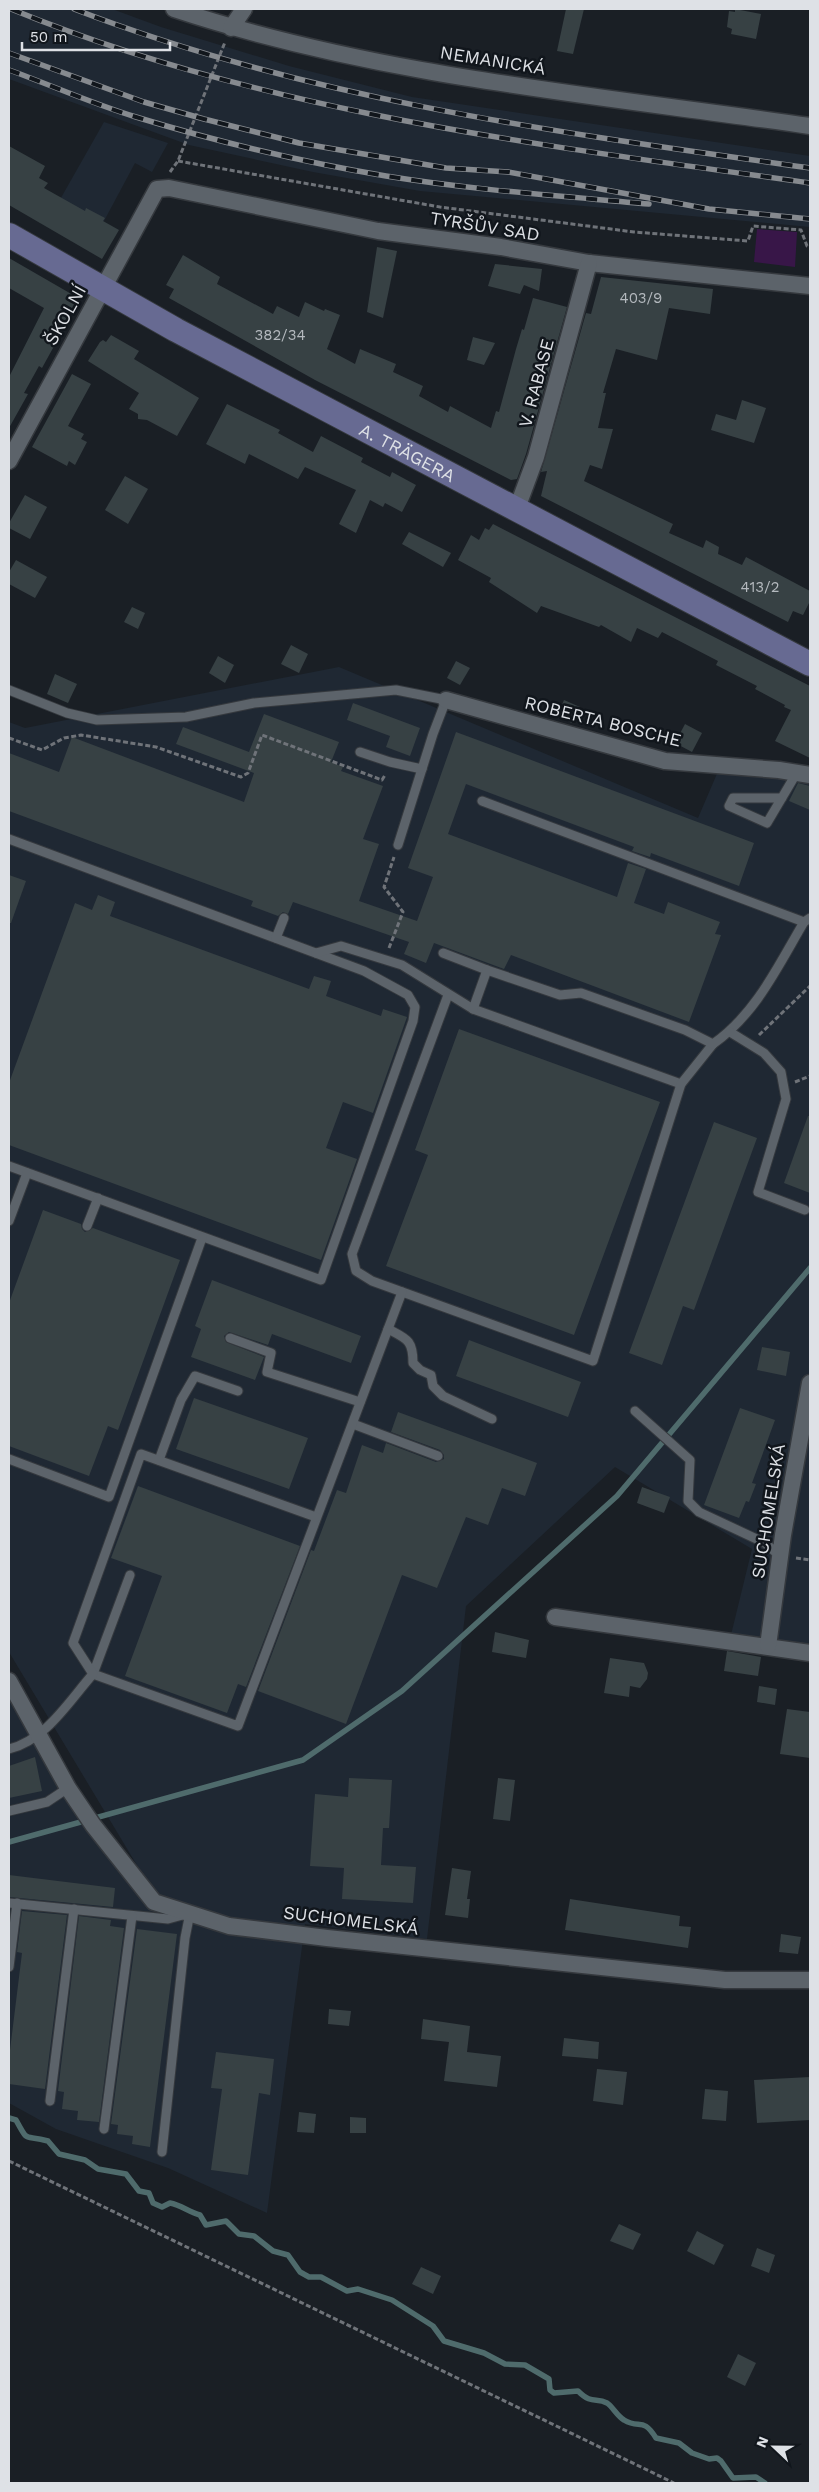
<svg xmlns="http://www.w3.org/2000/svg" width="819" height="2492" viewBox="0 0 819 2492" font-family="'Work Sans',sans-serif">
<rect width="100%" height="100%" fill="#1a1f25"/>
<g fill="#1f2833">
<polygon points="9,9 112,9 161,27 289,66 412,97 810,156 810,227 420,191 313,172 189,145 9,79"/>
<polygon points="104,122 168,143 152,172 135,163 104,221 45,226"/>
<polygon points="339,667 698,818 719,769 810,782 810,1658 729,1643 752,1549 615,1467 466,1606 427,1939 305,1924 267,2213 168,2168 56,2129 9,2103 9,1700 61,1790 159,1902 9,1652 9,722 25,728"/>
</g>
<polygon fill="#381648" points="757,229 797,232 795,267 754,262"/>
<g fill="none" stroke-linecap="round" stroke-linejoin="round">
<g stroke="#4f6b6c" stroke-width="5.5">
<polyline points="9,1842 303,1760 402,1691 617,1496 810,1268"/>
<path d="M9,2118L16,2120C29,2144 23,2134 48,2141L59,2154L85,2160L98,2169L126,2174L139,2191L149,2193L153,2203L162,2207L170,2203C181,2205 189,2212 200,2215L206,2225L226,2221L239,2234L254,2236L273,2251L288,2255L300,2272L309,2277H321L347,2291L358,2289L392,2300L433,2326L444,2341L484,2353L505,2364L525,2365L549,2379L550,2390L554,2393L578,2391C592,2405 596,2397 607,2403C613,2407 617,2416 624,2420C640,2430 642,2416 656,2438L679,2443L692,2453L709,2459L717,2458L721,2461L733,2478L756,2477L765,2483"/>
</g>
</g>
<g fill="#374144">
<polygon points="566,9 584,9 573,54 557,51"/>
<polygon points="735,9 761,14 756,39 731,34 732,29 727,27 729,11 735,12"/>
<polygon points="9,146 45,166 39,178 48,183 44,188 85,211 86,208 105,218 103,221 119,230 102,259 9,205"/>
<polygon points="377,247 397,251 383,318 367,312"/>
<polygon points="183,255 220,277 217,284 273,314 277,306 299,317 305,302 324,311 325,309 340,315 327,349 355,364 360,349 396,364 393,372 423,386 419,396 448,412 450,406 491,428 496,411 499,412 516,349 522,329 524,330 533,298 567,307 526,454 517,479 511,480 315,380 169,298 174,289 166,285"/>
<polygon points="9,258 80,299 42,368 39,366 24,393 28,394 9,428 9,377 44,308 9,288"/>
<polygon points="495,264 542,269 539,291 524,285 520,294 488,286"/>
<polygon points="601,277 713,289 710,314 669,308 657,360 616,349 603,393 606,393 598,428 613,429 602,469 590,465 584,481 673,524 669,533 703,548 706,540 719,547 718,554 742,565 746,557 810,591 810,601 803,615 793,611 788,622 541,496 547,471 541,472 586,313 591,314"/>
<polygon points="111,335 139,351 134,359 199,398 177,436 147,420 138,419 138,414 129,409 139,393 88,361 100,342 103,340 106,342"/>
<polygon points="473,337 495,343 484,365 467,360"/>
<polygon points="72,374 91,384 68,426 84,434 81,439 87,442 75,465 69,461 67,466 32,447"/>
<polygon points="742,400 766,408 754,443 711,430 716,414 736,420"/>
<polygon points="227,404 280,430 278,433 313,452 321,436 363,458 361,462 390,477 392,472 416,485 402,512 385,503 383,507 370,500 356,533 339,524 356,490 305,467 298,479 249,454 245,464 206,444"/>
<polygon points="125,476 148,489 128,524 105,510"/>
<polygon points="25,495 47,507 30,539 9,528 9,523"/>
<polygon points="493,524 810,686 810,758 775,741 791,710 784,707 785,705 755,689 757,686 716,665 718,661 662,632 658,638 637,628 631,642 601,625 599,627 541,606 537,613 489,582 491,578 458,560 471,535 479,540 485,528 489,530"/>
<polygon points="409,532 451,553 443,567 402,544"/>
<polygon points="16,560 47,577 35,598 9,584 9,572"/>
<polygon points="132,607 145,613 138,629 124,622"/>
<polygon points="291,645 308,654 299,673 281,664"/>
<polygon points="218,656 234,665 225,683 209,673"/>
<polygon points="456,661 470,668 460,685 447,678"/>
<polygon points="55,674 77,684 68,703 47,694"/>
<polygon points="564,700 580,707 572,723 557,716"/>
<polygon points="353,703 420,728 410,756 386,747 390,736 347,720"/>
<polygon points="264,714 339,742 331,762 343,767 341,771 383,786 363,839 379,844 359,901 417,921 433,877 408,868 456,732 754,843 739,886 651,853 650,857 632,851 634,847 466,784 448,834 617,897 628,863 646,869 634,903 664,914 668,902 720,922 715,934 721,935 689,1022 511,955 504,969 434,943 426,963 404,954 409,942 293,902 288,914 283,912 278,916 251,906 253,901 9,811 9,753 59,772 72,737 244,802 254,773 176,744 183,727 249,752"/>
<polygon points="685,724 702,733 692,752 675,743"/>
<polygon points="798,783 810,786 810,810 789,801"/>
<polygon points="9,875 26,881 11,923 9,923"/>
<polygon points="98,895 115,902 110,916 309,989 314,976 331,981 326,996 381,1016 383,1009 407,1017 373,1113 343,1102 326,1148 357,1159 321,1260 9,1145 9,1083 75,903 92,910"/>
<polygon points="459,1029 660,1102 574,1335 386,1266 428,1155 415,1150"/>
<polygon points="808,1116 810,1116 810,1193 784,1183"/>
<polygon points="714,1122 757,1138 694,1310 683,1306 662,1365 629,1353"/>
<polygon points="43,1210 81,1224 82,1229 85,1232 93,1228 180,1260 118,1430 108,1426 89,1476 9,1446 9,1303"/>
<polygon points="212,1280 361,1336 351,1363 272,1334 268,1345 229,1332 224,1336 226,1342 264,1357 255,1380 191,1357 201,1329 195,1326"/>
<polygon points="469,1340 581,1382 568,1417 456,1376"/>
<polygon points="762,1347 790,1352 786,1376 757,1370"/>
<polygon points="194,1398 308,1438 289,1489 176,1449"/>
<polygon points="740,1408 775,1420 752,1483 756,1484 749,1502 746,1501 739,1518 704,1505"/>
<polygon points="398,1412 537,1463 525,1496 502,1488 488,1525 466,1517 437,1588 402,1575 346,1724 258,1691 311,1550 314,1551 337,1490 346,1493 362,1445 383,1453 386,1443 436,1462 444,1459 444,1455 440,1450 391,1432"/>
<polygon points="138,1486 300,1546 246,1687 238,1684 227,1713 125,1676 162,1576 111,1558"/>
<polygon points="642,1487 670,1497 664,1513 637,1503"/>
<polygon points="495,1632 529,1640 526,1658 492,1652"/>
<polygon points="727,1651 761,1657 758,1676 724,1671"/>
<polygon points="610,1658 644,1663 648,1673 647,1679 640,1688 630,1686 629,1697 604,1693"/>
<polygon points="759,1686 777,1689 775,1705 757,1702"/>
<polygon points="787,1709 810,1712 810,1758 780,1754"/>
<polygon points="35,1757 42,1791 9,1798 9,1766"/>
<polygon points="349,1778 392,1780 389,1828 383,1828 381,1865 416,1867 413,1903 342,1899 344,1868 310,1866 315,1794 348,1797"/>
<polygon points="498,1778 515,1780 510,1821 493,1819"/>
<polygon points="452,1868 471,1871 467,1899 470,1899 468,1918 445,1915"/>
<polygon points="9,1875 115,1888 113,1907 9,1897"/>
<polygon points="570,1899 680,1916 679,1926 691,1927 688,1948 565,1930"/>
<polygon points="22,1911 67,1915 45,2089 9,2084 9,2058 22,1953 17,1952"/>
<polygon points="79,1916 111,1920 110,1926 124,1928 99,2122 77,2120 78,2111 62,2109 64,2092 58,2091"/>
<polygon points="137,1929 177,1934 150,2147 132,2144 133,2136 117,2134 118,2125 111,2124"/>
<polygon points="781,1934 801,1937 798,1954 779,1952"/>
<polygon points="329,2009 351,2011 349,2026 328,2024"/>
<polygon points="423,2019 470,2026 467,2052 501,2056 497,2087 444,2081 449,2042 421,2039"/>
<polygon points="564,2038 599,2042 598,2059 562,2056"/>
<polygon points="216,2052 274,2059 270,2095 259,2093 248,2175 211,2170 222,2089 211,2088"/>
<polygon points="597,2069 627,2072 623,2105 593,2101"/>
<polygon points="810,2077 810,2120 757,2123 754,2080"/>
<polygon points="705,2089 728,2091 726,2121 702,2119"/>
<polygon points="299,2112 316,2114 314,2133 297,2132"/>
<polygon points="350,2117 366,2118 366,2133 350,2133"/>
<polygon points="619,2224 641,2234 633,2250 610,2241"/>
<polygon points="697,2231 724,2245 714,2265 687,2251"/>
<polygon points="757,2248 775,2255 769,2273 751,2266"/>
<polygon points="421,2267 441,2276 433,2294 412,2284"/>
<polygon points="738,2354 756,2363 745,2386 727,2377"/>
</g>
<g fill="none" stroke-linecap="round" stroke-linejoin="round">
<g stroke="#35393e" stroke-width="11">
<g id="lane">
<polyline points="9,690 67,713 97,720 186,717 254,703 396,690 446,700 433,734 398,845"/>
<polyline points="360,752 390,762 422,769"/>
<polyline points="782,798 733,798 729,806 767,823 796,774"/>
<polyline points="482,801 804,922"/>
<polyline points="9,839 364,971 408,995 415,1007 413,1021 321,1280 9,1166"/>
<polyline points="276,938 284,918"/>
<polyline points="316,953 341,946 402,965 473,1009 681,1084"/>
<polyline points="443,953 487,970"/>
<polyline points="448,995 352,1254 356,1271 372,1281 593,1361 681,1084 713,1044"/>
<path d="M473,1009L487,970L560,995L581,993L685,1030L713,1044C756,1014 778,966 804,922L810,918"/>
<polyline points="730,1032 764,1053 781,1072 786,1099 758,1192 805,1210"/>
<polyline points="9,1221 27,1173"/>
<polyline points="87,1226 98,1198"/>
<path d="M388,1329C407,1339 413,1340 413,1363L420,1370L431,1375L433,1386L443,1396L492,1419"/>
<polyline points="230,1338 271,1353 267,1372 360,1402"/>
<polyline points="635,1411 690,1460 688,1501 699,1512 765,1543 780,1556"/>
<polyline points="353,1424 438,1456"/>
<polyline points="9,1459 109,1497 202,1238"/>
<polyline points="159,1460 181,1400 195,1376 238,1391"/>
<polyline points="130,1575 93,1674 238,1726 402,1292"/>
<path d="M9,1749C46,1740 69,1701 93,1674L73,1643L141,1454L316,1517"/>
<polyline points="9,1811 47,1802 68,1788"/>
<polyline points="9,1903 168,1919 190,1913 185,1938 162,2152"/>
<polyline points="9,1967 17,1903"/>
<polyline points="50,2101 74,1909"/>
<polyline points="104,2129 132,1916"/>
</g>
</g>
<g stroke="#35393e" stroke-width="19">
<g id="street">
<path d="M174,9C379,77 597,95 810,126"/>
<polyline points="231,28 244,9"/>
<polyline points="9,461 157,189 169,188 378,231 501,247 589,263 810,286"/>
<polyline points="516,511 536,457 589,263"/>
<polyline points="446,700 665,761 779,770 810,775"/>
<polyline points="555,1617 810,1653"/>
<polyline points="768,1646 783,1535 810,1383"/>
<polyline points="9,1681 68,1788 93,1825 154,1902 229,1926 327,1938 725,1980 810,1980"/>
</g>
</g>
<g stroke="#35393e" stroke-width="26">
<g id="secondary">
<path id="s1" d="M9,235L176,330L810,664"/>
</g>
</g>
<g stroke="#6f7379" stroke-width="3" stroke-dasharray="5 2.5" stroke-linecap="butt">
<polyline points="178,161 440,207 634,232 748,241 753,226 801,230 807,246 810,247"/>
<polyline points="170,172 178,161 225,42"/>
<polyline points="9,738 42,750 64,738 81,735 156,747 241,777 248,773 262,735 382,780 385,775"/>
<polyline points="389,948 403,912 384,887 394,857"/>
<polyline points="759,1035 810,986"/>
<polyline points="795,1082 810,1076"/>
<polyline points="796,1558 810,1560"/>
<polyline points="9,2161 674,2483"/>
</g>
<use href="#lane" stroke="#5c636a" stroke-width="9"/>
<use href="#street" stroke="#5c636a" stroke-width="16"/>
<use href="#secondary" stroke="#676a92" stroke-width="24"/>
<g stroke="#868a8f" stroke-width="5.5">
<g id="rail">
<path d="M11,9C265,113 541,145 810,183"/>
<path d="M74,9C310,100 561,133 810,168"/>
<polyline points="9,53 144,102 204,119 299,143 446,168 508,172 709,209 810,219"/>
<path d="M9,70C51,85 93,104 136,117C218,142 302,162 386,176C473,190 561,196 649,204"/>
</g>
</g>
<use href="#rail" stroke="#11161c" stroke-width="4" stroke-dasharray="11" stroke-linecap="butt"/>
</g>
<g text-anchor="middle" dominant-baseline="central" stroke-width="5" stroke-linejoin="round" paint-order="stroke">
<g font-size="15" fill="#b4b9be">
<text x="641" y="298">403/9</text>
<text x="280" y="335">382/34</text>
<text x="760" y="587">413/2</text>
</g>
<g font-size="18" fill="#dee1e6" stroke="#11161c">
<text transform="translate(493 60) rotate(9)">NEMANICKÁ</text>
<text transform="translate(485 226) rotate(9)">TYRŠŮV SAD</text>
<text transform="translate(65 315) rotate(-61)">ŠKOLNÍ</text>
<text transform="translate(536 383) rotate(-75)">V. RABASE</text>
<text stroke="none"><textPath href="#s1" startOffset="454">A. TRÄGERA</textPath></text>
<text transform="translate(603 721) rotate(14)">ROBERTA BOSCHE</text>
<text transform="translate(768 1511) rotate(-81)">SUCHOMELSKÁ</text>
<text transform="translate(351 1920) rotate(7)">SUCHOMELSKÁ</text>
</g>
</g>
<rect width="819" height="2492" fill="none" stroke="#dee1e6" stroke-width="20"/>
<g transform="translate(774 2447) rotate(292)" stroke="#11161c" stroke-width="4" paint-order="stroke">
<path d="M0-4L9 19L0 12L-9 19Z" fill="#dee1e6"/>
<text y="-8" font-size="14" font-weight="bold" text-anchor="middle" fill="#dee1e6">N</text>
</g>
<path d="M22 42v8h148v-8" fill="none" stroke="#dee1e6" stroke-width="2.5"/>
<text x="30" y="42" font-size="15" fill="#dee1e6" stroke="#11161c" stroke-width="4" paint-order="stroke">50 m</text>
</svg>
